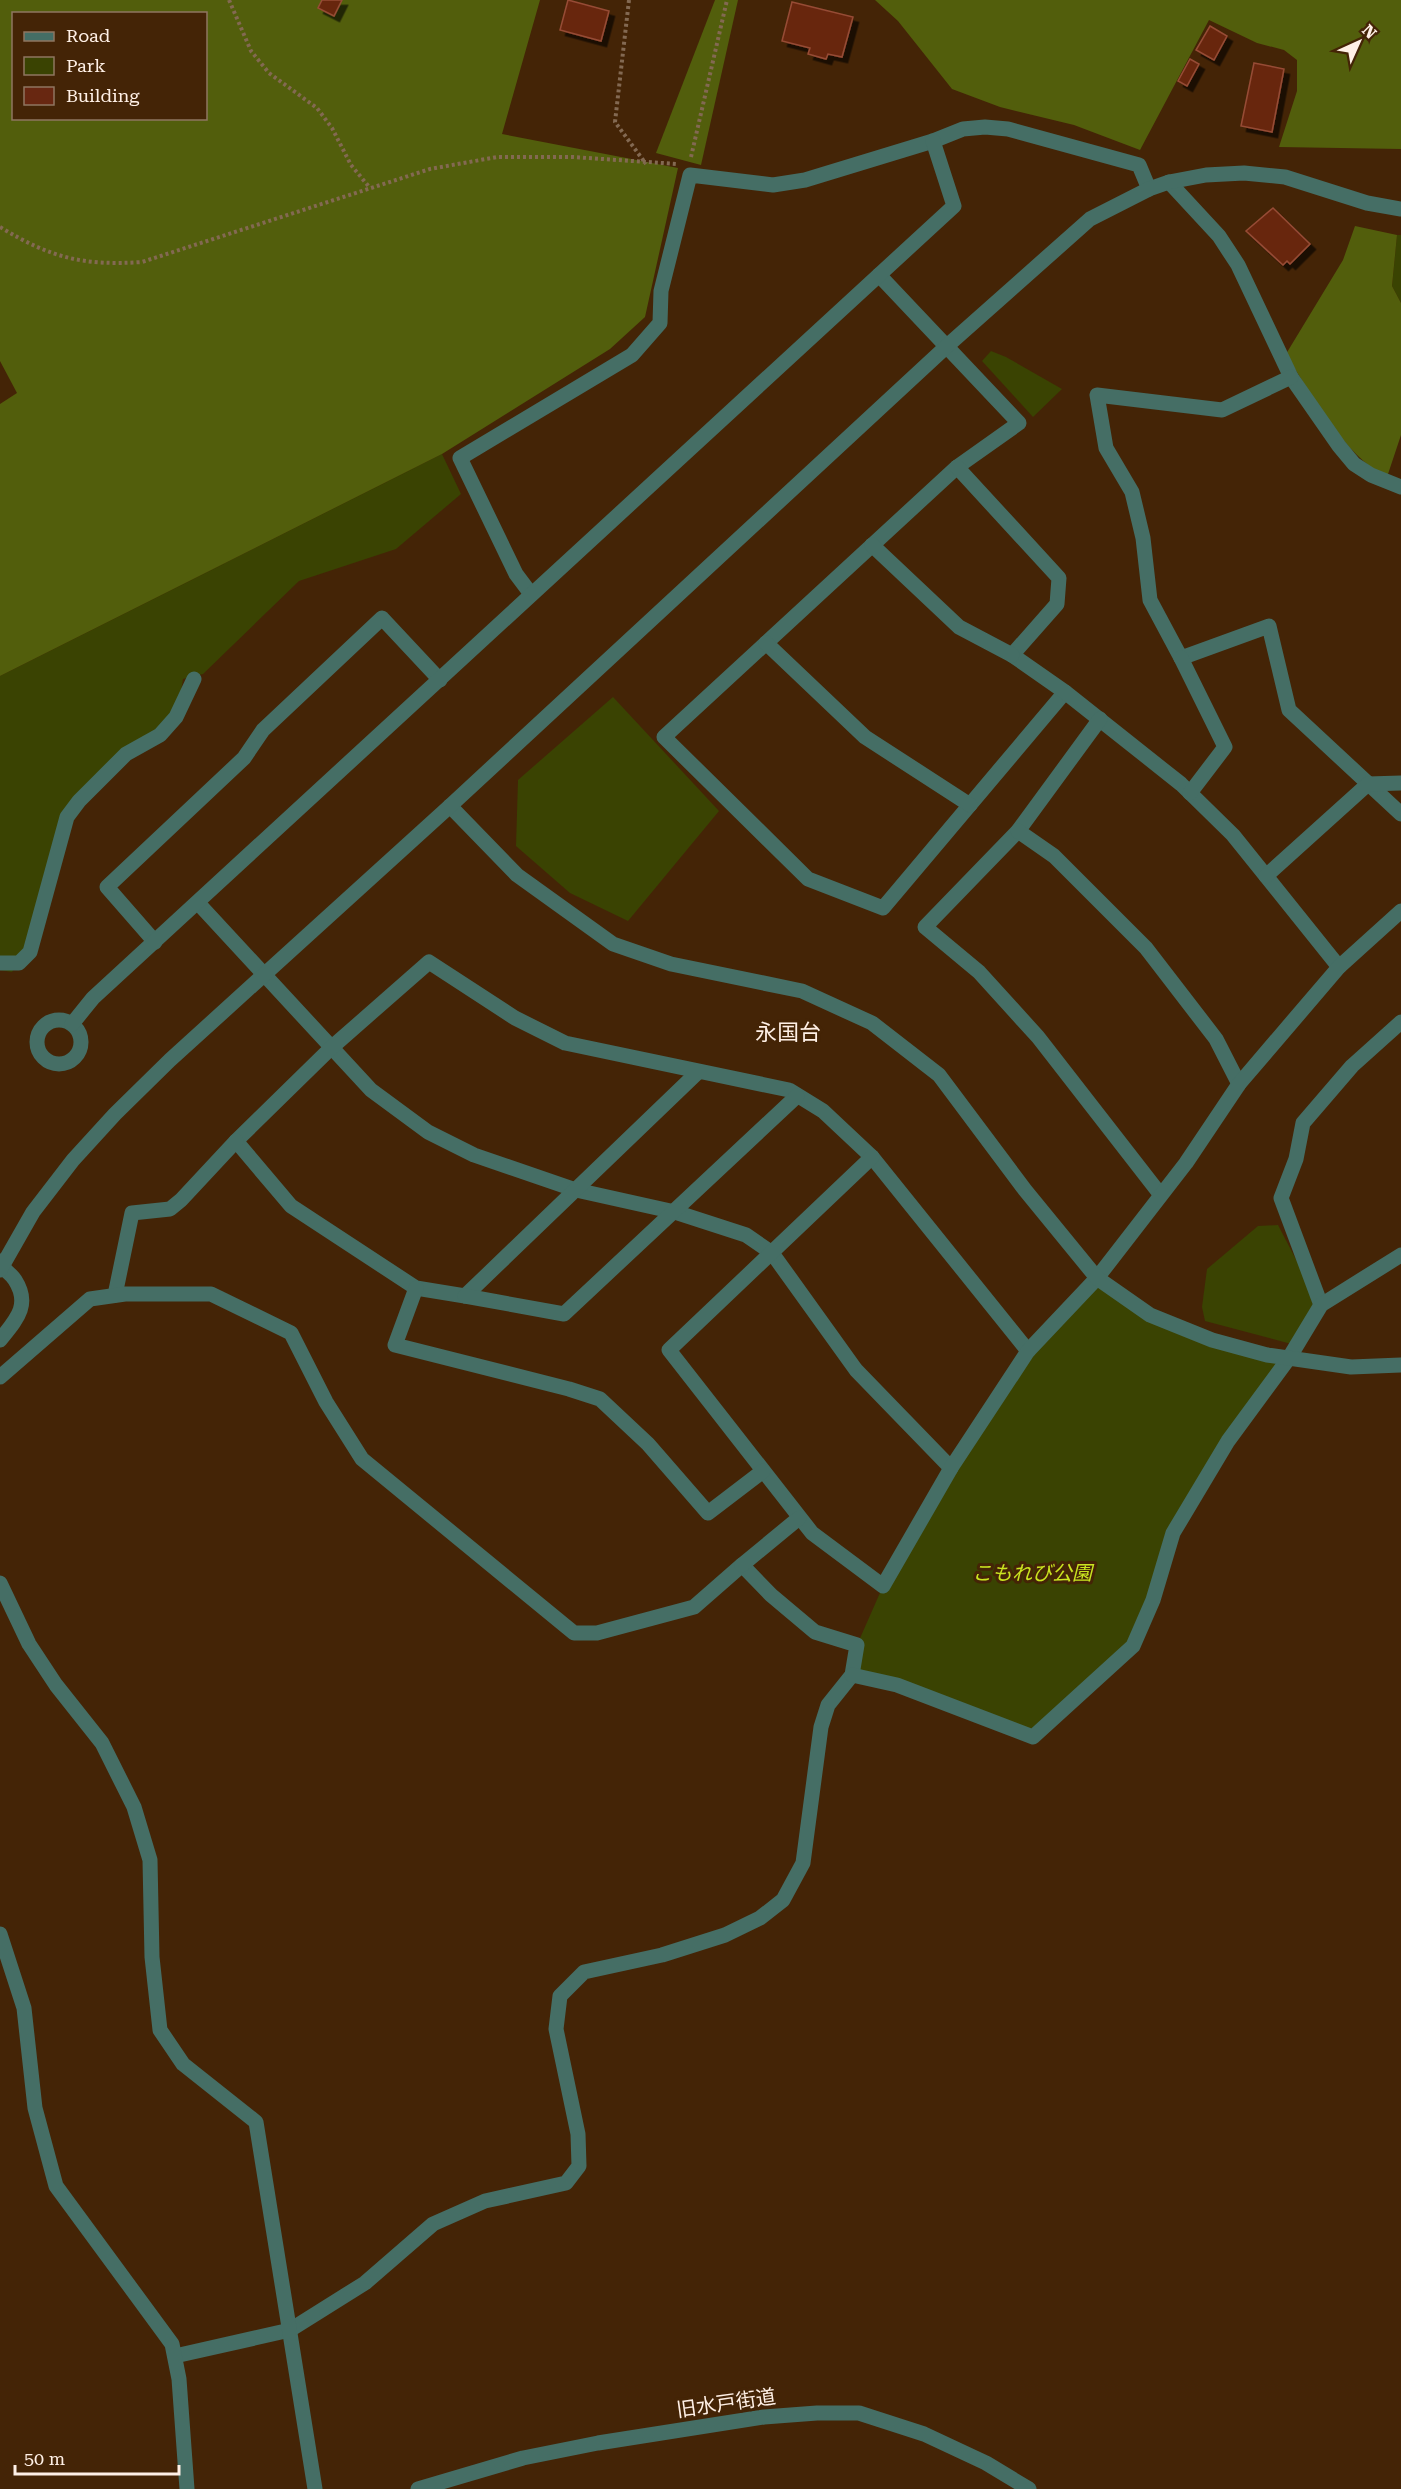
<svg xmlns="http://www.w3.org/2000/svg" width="1401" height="2489" viewBox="0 0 1401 2489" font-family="'Roboto Serif','Noto Sans JP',serif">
<defs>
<filter id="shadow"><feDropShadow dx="5.5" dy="5.5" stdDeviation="0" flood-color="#0009"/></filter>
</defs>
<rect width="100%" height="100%" fill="#442406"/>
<g fill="#3a4302">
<polygon points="1397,235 1401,235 1401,303 1392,286"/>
<polygon points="991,351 1006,357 1062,389 1033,417 982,361"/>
<polygon points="442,454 461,494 396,549 299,581 203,674 183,679 178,709 65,814 24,953 12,972 0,970 0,676"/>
<polygon points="613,697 719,811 628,921 570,893 516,846 518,780"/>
<polygon points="1278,1225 1302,1271 1313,1304 1295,1345 1205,1321 1202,1307 1207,1269 1258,1226"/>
<polygon points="1097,1278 1150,1315 1289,1358 1173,1533 1133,1646 1033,1737 852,1675 857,1645 883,1586 1028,1351"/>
</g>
<g fill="#525e0c" fill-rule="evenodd">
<path d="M0,0H540L502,134L678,168L645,317L610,349L442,454L0,676V404L17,393L0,361ZM14,14H206V118H14Z"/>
<polygon points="715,0 738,0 701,165 656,153"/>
<polygon points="875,0 1401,0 1401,149 1279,147 1297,91 1297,60 1284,50 1257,43 1209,20 1140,150 1074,125 1000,107 952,89 898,21"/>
<path d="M1355,226L1397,235L1392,286L1401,303V435L1387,477C1345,457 1310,393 1286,354L1343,260Z"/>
</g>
<g fill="#682711" stroke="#974c35" stroke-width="1.5" filter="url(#shadow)">
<polygon points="322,0 342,0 334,16 318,8"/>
<polygon points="568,0 609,11 601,41 560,30"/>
<polygon points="792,2 853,17 842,57 828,54 826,59 808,54 810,48 782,41"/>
<polygon points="1210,26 1227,36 1214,60 1196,50"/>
<polygon points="1190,59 1199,64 1187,86 1178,81"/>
<polygon points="1254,63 1284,69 1272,132 1241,126"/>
<polygon points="1273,208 1310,244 1290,264 1287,261 1283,265 1246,231"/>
</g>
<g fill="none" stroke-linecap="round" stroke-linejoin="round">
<g stroke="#836952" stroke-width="4" stroke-dasharray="3 3" stroke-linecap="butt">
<polyline points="229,0 251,51 269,73 317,108 332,128 351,165 370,188"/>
<polyline points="629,0 615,122 646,164"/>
<polyline points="691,157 727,0"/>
<path d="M0,227C51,258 83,266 142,262L430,169L497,157H573L677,164"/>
</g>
<g stroke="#456e65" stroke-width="15">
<polyline points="1169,182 1219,236 1238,265 1291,377 1339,446 1354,464 1371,475 1401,487"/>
<polyline points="879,275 1019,423 957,467 664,737 808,879 883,908 1065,692"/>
<polyline points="1291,377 1222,410 1097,395 1106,448 1132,492 1143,538 1150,600 1181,658 1269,626 1289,710 1401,814"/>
<polyline points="957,467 1059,578 1057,604 1012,655 1065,692 1181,784 1233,835 1339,967"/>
<polyline points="872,545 959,627 1012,655"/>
<polyline points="531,594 516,574 460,458 632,355 660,323 661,291 690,175 773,185 805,180 933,141 963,129 985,127 1008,129 1139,165 1149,189"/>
<polyline points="766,643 865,737 970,805"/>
<polyline points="1181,658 1225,747 1190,793"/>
<polyline points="1100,719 1018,831 925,927 979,972 1038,1037 1160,1194"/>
<polyline points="1018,831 1054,856 1146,948 1216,1039 1239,1084"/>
<polyline points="1266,876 1368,784 1401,783"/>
<polyline points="198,903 371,1090 428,1132 474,1155 576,1190 675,1212 746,1235 772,1253 856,1370 951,1468"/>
<polyline points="155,942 107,887 244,758 263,730 382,618 440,680"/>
<polyline points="0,963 19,963 30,952 67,817 79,801 126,754 160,735 176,717 194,679"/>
<circle cx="59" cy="1042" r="22"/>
<polyline points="72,1024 93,998 954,206 933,141"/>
<polyline points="698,1072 465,1296 416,1288 291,1206 236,1141 331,1048 429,962 515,1018 565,1043 789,1090 823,1111 872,1157 1028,1351"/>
<polyline points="872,1157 669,1350 812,1533 883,1586 951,1468 1028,1351 1097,1278 1186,1163 1239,1084 1339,967 1401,911"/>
<path d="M0,1261C2,1270 10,1272 15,1280C31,1305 16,1320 0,1340"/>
<polyline points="416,1288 395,1345 569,1389 600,1399 648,1444 708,1513 763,1471"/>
<polyline points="115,1295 132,1213 170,1209 181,1200 236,1141"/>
<polyline points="465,1296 564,1314 797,1096"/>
<polyline points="1321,1305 1281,1198 1296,1159 1303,1123 1352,1066 1401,1022"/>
<polyline points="0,1377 90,1299 125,1294 211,1294 291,1333 326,1402 362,1459 574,1633 597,1633 694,1607 742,1565 771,1595 815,1632 857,1645 852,1675 828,1705 821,1727 803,1863 783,1900 760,1918 725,1935 662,1955 584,1972 560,1996 556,2029 578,2134 579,2166 566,2183 485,2201 433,2224 365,2283 290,2330 175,2356"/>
<polyline points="742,1565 799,1518"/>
<polyline points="0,1583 29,1644 56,1685 102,1743 134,1807 150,1860 152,1957 160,2030 183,2064 256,2122 315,2489"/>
<polyline points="852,1675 897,1685 1033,1737 1133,1646 1153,1600 1173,1533 1228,1441 1289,1358 1321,1305 1401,1255"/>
<polyline points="0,1934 24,2008 35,2108 56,2186 172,2344 179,2379 187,2489"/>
</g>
<g stroke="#456e65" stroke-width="15">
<polyline points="450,806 517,875 613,944 671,964 802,991 872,1023 939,1075 1025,1190 1097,1278 1150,1315 1212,1340 1267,1355 1351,1367 1401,1365"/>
<polyline points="0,1270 33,1212 73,1160 115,1114 170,1060 450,806 947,346 1090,219 1149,189 1169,182 1206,175 1244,173 1285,177 1367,203 1401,209"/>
<polyline points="418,2489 523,2458 598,2443 764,2417 817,2413 859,2413 924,2434 986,2463 1029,2489"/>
</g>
</g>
<g text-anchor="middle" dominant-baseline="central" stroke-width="6" stroke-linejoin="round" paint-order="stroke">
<g font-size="20" font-style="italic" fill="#cae520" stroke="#442406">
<text x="1032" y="1573">こもれび公園</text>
</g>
<g font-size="20" fill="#fff0e6" stroke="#442406">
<text transform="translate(726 2403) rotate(-8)">旧水戸街道</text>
</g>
<g font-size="22" fill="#fff0e6" stroke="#442406">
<text x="788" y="1032">永国台</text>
</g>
</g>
<rect x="12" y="12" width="195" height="108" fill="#442406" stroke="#8f7660" stroke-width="1.5"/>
<rect x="24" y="32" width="30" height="9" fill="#456e65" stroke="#8f7660" stroke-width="1.5"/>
<text x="66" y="42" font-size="18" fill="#fff0e6">Road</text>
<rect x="24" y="57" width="30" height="18" fill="#3a4302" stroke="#8f7660" stroke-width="1.5"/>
<text x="66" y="72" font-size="18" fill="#fff0e6">Park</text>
<rect x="24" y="87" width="30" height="18" fill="#682711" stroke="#8f7660" stroke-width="1.5"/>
<text x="66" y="102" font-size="18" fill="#fff0e6">Building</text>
<g transform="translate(1359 42) rotate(45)" stroke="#442406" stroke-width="4.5" paint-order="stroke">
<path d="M0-4.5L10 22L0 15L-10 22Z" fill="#fff0e6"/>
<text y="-9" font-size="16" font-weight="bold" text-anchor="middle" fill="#fff0e6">N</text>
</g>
<path d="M15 2465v9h164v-9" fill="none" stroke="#fff0e6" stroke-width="3"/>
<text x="24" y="2465" font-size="18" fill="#fff0e6" stroke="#442406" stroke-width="4.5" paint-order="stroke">50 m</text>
</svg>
